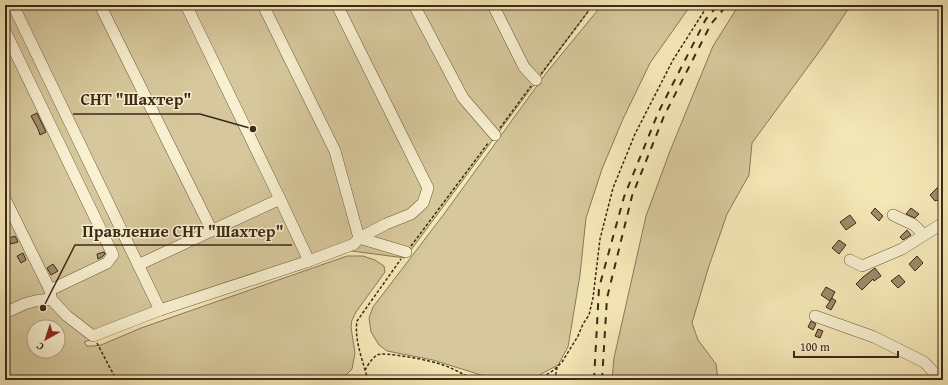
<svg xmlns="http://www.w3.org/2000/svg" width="948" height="385" viewBox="0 0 948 385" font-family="'Gentium Book Plus',serif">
<rect width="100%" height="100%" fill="#f5e8b7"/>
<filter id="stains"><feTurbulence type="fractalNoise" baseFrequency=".005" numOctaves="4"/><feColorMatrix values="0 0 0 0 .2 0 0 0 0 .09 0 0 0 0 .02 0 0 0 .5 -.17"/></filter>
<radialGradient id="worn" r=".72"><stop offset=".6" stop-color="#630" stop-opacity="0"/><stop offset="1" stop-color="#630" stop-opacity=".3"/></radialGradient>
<g fill="#d6c89c" stroke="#8a785a" fill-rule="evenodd">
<path d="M5,5H593L405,258L344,250L84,342L87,346H93L101,345L141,328L347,256H363L375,260L384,266L385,272L356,312L352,320L351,327L355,353L352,369L346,375L335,380H5ZM34,327H58V351H34Z"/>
<polygon points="602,5 692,5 686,12 650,63 623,119 602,169 586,218 580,275 568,347 558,365 530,380 497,380 433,360 387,351 379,345 371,332 369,318 373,307 444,214 547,72"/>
<polygon points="740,5 851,5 824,45 752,143 749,175 727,214 708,269 692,323 698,340 716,364 718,380 612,380 614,358 646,216 670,151 713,46 737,8"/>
</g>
<g fill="#9d8c6a" stroke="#3d2917">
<polygon points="37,113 46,132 40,135 38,129 31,116"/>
<polygon points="939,186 943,190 943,198 939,202 937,200 935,201 930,195"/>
<polygon points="875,208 883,216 879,221 871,213"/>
<polygon points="911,208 919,214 915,218 906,214"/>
<polygon points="850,215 856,223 846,230 840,222"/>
<polygon points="907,230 911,235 903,240 900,237"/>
<polygon points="15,236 18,242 11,244 9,238"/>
<polygon points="839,240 846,245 839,254 832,248"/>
<polygon points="104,252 105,254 102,257 98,259 97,254"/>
<polygon points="23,253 26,260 21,263 17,256"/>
<polygon points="917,256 923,263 915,271 909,264"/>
<polygon points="53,264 58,271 51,275 47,268"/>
<polygon points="875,268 881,276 874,281 873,279 862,290 856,284 863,277"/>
<polygon points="899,275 905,282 898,288 891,281"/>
<polygon points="826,287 835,292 830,301 821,295"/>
<polygon points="832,298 836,301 831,310 826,307"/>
<polygon points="811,321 816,324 813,330 808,327"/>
<polygon points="818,329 823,331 820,338 815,336"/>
</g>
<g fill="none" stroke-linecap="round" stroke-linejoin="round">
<g stroke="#6b593f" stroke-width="12">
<g id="minor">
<polyline points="13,5 160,310"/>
<polyline points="100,5 212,231"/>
<polyline points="186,5 280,199 309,261"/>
<polyline points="263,5 335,151 359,238 386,224 411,214 423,203 428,188 337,5"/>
<polyline points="414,5 463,98 495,135"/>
<polyline points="493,5 524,67 536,80"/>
<polyline points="5,31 113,255 107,263 50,290"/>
<polyline points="5,199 50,290 51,297"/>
<polyline points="893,215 914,225 924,235"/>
<polyline points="850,260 862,266 902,249 943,223"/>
<polyline points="138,265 280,199"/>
<polyline points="51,299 67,316 93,336 160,310 309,261 354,244 359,238 406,252"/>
<polyline points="5,313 24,304 35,301 51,299"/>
<polyline points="815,316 874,337 924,362 941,380"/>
</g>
</g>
<g stroke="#3d2917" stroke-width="1.5" stroke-dasharray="3 2" stroke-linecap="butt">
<polyline points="541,74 593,5"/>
<polyline points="500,128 531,86"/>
<polyline points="411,246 489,142"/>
<polyline points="97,343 110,368 117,380"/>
<path d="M365,370C368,365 372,358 377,355C383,351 434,361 443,365C455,369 465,376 477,380"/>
<path d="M368,380C363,362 354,339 357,321L401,259"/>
<polyline points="538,380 554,370 562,362 578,336 583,324 589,315 593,298 600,239 613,188 635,134 673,60 708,5"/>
<polyline points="555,380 557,367"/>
</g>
<use href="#minor" stroke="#f8f0d0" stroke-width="11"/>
<g stroke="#3d2917" stroke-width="2" stroke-dasharray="7 7" stroke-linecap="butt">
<polyline points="594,380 599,288 624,197 658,113 706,19 718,5"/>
<polyline points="602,380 607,298 632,196 664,116 711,24 727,5"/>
</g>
</g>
<path fill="none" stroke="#3d2917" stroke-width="1.5" d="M253 129L200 114H73M43 308L75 245H292"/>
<g fill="#3d2917" stroke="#f8f0d0" stroke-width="1.5">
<circle cx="253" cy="129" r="4"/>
<circle cx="43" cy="308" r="4"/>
</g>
<g font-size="17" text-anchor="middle" font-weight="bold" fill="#3d2917" stroke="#f8f0d0" stroke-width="3" stroke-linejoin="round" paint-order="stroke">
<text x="136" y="105">СНТ "Шахтер"</text>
<text x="183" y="237">Правление СНТ "Шахтер"</text>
</g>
<rect width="948" height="385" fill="none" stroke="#f5e8b7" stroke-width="20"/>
<rect x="6" y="6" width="936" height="373" fill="none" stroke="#3d2917" stroke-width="2"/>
<rect x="10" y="10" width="928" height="365" fill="none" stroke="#3d2917"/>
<g transform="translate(46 339) rotate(219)"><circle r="19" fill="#f8f0d0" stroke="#ada086"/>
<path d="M0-3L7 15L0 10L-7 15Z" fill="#8f2418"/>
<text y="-6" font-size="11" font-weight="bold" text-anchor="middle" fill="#3d2917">С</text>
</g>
<path d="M794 351v6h104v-6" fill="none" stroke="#3d2917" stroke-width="2"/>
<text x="800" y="351" font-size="12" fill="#3d2917" stroke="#f8f0d0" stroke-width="3" paint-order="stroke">100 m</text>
<rect width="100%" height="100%" filter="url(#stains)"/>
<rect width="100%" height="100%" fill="url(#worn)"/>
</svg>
